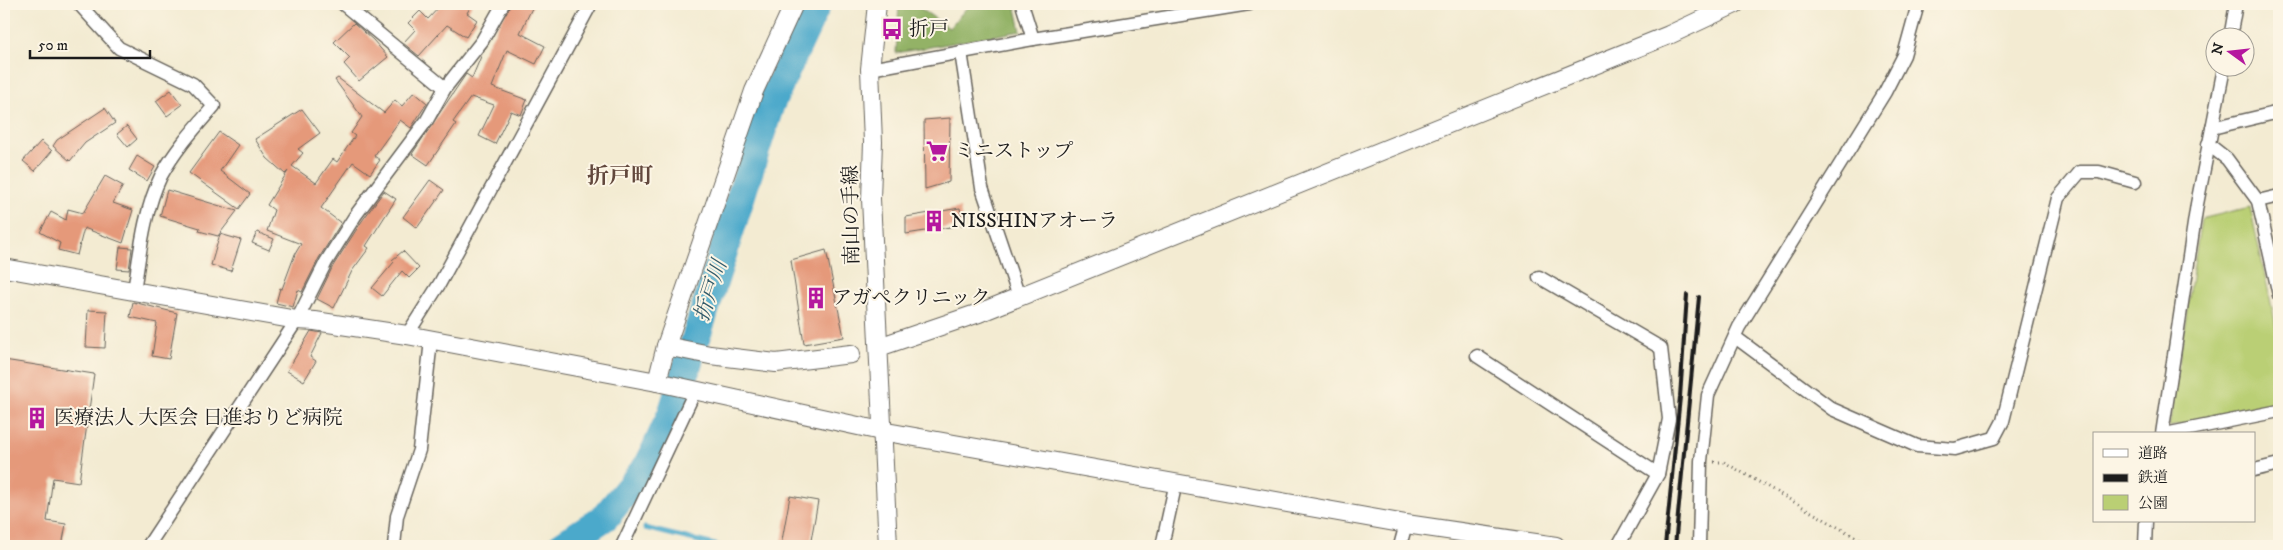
<svg xmlns="http://www.w3.org/2000/svg" width="2283" height="550" viewBox="0 0 2283 550" font-family="'IM FELL DW Pica','Noto Serif JP',serif">
<rect width="100%" height="100%" fill="#fcf5e5"/>
<filter id="ink" filterUnits="userSpaceOnUse"><feTurbulence type="fractalNoise" baseFrequency=".02" numOctaves="2"/><feDisplacementMap in="SourceGraphic" scale="10" xChannelSelector="R" yChannelSelector="G"/><feConvolveMatrix kernelMatrix="1 2 1 2 8 2 1 2 1" color-interpolation-filters="sRGB"/></filter>
<filter id="wash" filterUnits="userSpaceOnUse"><feTurbulence type="fractalNoise" baseFrequency=".0096" numOctaves="4" result="noise"/><feDisplacementMap in="SourceGraphic" scale="20" xChannelSelector="R" yChannelSelector="G"/><feGaussianBlur stdDeviation="1.12" result="paint"/><feColorMatrix in="noise" values="0 0 0 0 0 0 0 0 0 0 0 0 0 0 0 0 0 1.4 0 .05"/><feComposite in="paint" operator="in"/></filter>
<g filter="url(#wash)">
<rect width="100%" height="100%" fill="#f3ebd2"/>
<polygon fill="#bacf74" stroke="#6b7648" points="2250,207 2279,340 2279,405 2169,427 2201,219"/>
<g fill="#93b266" stroke="#586741">
<polygon points="354,4 380,4 369,14"/>
<polygon points="899,4 914,4 949,28 970,4 1015,4 1021,31 896,53"/>
</g>
<g fill="none" stroke-linecap="round" stroke-linejoin="round">
<g stroke="#4ca9cb" stroke-width="5">
<polyline points="605,517 619,521"/>
<polyline points="645,528 719,546"/>
</g>
<polyline stroke="#4ca9cb" stroke-width="29" points="561,546 605,517 649,464 672,413 770,105 817,4"/>
</g>
<g id="blocks">
<g fill="#e5997a">
<polygon points="442,4 472,4 467,13 477,20 466,37 447,25 419,56 403,43 415,30 408,23 420,11 428,19"/>
<polygon points="511,4 534,4 520,33 545,46 536,64 507,50 492,87 527,100 521,115 511,111 495,144 479,136 494,105 471,97 453,122 456,124 428,165 412,154 466,74 472,78 482,54"/>
<polygon points="354,23 373,40 388,57 359,81 344,64 350,58 334,42"/>
<polygon points="338,78 384,113 395,100 402,106 414,92 427,103 411,128 400,120 374,156 380,160 370,174 353,162 321,208 341,223 319,258 302,292 298,290 293,307 276,303 280,288 282,289 295,254 301,244 267,231 274,210 267,205 288,171 285,174 267,158 255,139 302,109 320,133 298,149 303,153 292,166 316,183 333,159 337,162 355,136 351,133 362,117 335,80"/>
<polygon points="171,90 182,105 167,116 156,101"/>
<polygon points="105,108 115,123 85,143 70,161 53,146 57,140"/>
<polygon points="950,118 949,182 925,189 924,120"/>
<polygon points="127,126 137,139 128,147 117,134"/>
<polygon points="219,132 238,145 220,171 250,194 239,209 189,173"/>
<polygon points="41,141 52,151 35,171 23,161"/>
<polygon points="137,156 155,167 147,181 129,170"/>
<polygon points="105,176 123,186 113,203 133,210 123,243 84,228 77,255 58,250 60,243 40,232 51,212 66,220 68,209 83,213"/>
<polygon points="430,180 444,190 417,228 403,217"/>
<polygon points="167,190 237,211 218,236 199,231 200,228 160,216"/>
<polygon points="384,191 396,199 366,246 369,248 352,271 334,308 317,299 333,266 362,221"/>
<polygon points="960,208 963,225 906,234 906,217"/>
<polygon points="257,232 274,239 269,250 252,243"/>
<polygon points="220,234 241,240 231,271 211,265"/>
<polygon points="120,247 132,248 129,270 117,269"/>
<polygon points="826,250 844,337 804,344 791,260"/>
<polygon points="403,251 419,268 409,278 402,271 382,296 372,288 394,262 392,260"/>
<polygon points="133,302 177,313 169,359 152,356 157,323 130,317"/>
<polygon points="88,310 107,311 105,348 86,347"/>
<polygon points="311,331 322,333 310,357 316,361 304,381 287,371"/>
<polygon points="4,360 94,374 79,482 53,478 47,521 66,524 62,546 24,546 4,543"/>
<polygon points="790,496 818,501 810,546 781,546"/>
</g>
</g>
</g>
<g filter="url(#ink)">
<use href="#blocks" fill-opacity="0" stroke="#67645c" stroke-width="1"/>
<g fill="none" stroke-linecap="round" stroke-linejoin="round">
<g stroke="#67645c" stroke-width="15">
<g id="street">
<path d="M79,4L119,48L193,84L214,106C195,128 175,150 161,176C144,211 140,253 134,291"/>
<polyline points="343,4 445,88"/>
<polyline points="1022,4 1033,39"/>
<polyline points="2230,38 2236,4"/>
<polyline points="961,52 982,188 1019,297"/>
<polyline points="870,69 1033,39 1249,4"/>
<polyline points="2212,128 2279,112"/>
<polyline points="2208,144 2227,159 2258,201 2279,295"/>
<polyline points="2258,201 2279,196"/>
<polyline points="1539,277 1661,348 1669,419 1658,474 1618,546"/>
<polyline points="407,335 440,283 591,4"/>
<polyline points="1735,337 1832,409 1917,446 1955,449 1994,438 2003,421 2058,198 2080,172 2099,172 2135,182"/>
<polyline points="1477,356 1658,474"/>
<polyline points="2162,434 2197,204 2224,68"/>
<polyline points="2165,434 2279,411"/>
<polyline points="2254,470 2279,464"/>
<polyline points="148,546 297,320 326,262 355,216 427,120 445,88 482,41 503,4"/>
<polyline points="394,546 397,516 419,450 431,340"/>
<polyline points="622,546 695,391"/>
<polyline points="1162,546 1176,482"/>
<polyline points="1400,546 1406,524"/>
<polyline points="1699,546 1701,461 1708,395 1739,327 1885,92 1904,55 1918,4"/>
<polyline points="2145,546 2146,521"/>
</g>
</g>
<g stroke="#67645c" stroke-width="20">
<g id="secondary">
<polyline points="877,4 870,69 873,142 871,199 888,546"/>
<polyline points="4,268 297,320 315,321 407,335 657,382 881,431 1406,524 1556,546"/>
<polyline points="666,346 710,355 776,363 851,354"/>
<polyline points="879,347 979,313 1669,35 1735,4"/>
<polyline points="657,382 666,346 754,91 794,4"/>
</g>
</g>
<polyline stroke="#67645c" stroke-width="3" stroke-dasharray="1 4" stroke-linecap="butt" points="1714,462 1724,462 1871,546"/>
<use href="#street" stroke="#fff" stroke-width="12"/>
<use href="#secondary" stroke="#fff" stroke-width="18"/>
<g stroke="#1c1c1c" stroke-width="4">
<polyline points="1665,546 1680,397 1687,295"/>
<polyline points="1675,546 1699,297"/>
</g>
</g>
</g>
<defs>
<g id="bus-bare" transform="scale(1.725)"><path d="M-5-6H5V4H4V6H2V4H-2V6H-4V4H-5ZM-3.5-4V0h7V-4ZM-3.5 1.2v1.5H-2V1.2ZM2 1.2v1.5H3.5V1.2Z" fill="#b5179e" stroke="#fcf5e5" stroke-width="2.5" paint-order="stroke"/></g>
<g id="supermarket-bare" transform="scale(1.725)"><path d="M-6-5.5h2.5l.6 2H6L4.5 2H-2.5L-4.4-4H-6ZM-1.5 3.2a1.3 1.3 0 1 0 .1 0ZM3 3.2a1.3 1.3 0 1 0 .1 0Z" fill="#b5179e" stroke="#fcf5e5" stroke-width="2.5" paint-order="stroke"/></g>
<g id="building-bare" transform="scale(1.725)"><path d="M-4-6H4V6H1V3H-1V6H-4ZM-2.5-4.3h1.7v1.8h-1.7ZM.8-4.3h1.7v1.8H.8ZM-2.5-1h1.7V.8h-1.7ZM.8-1h1.7V.8H.8Z" fill="#b5179e" stroke="#fcf5e5" stroke-width="2.5" paint-order="stroke"/></g>
</defs>
<g fill-rule="evenodd">
<use href="#bus-bare" x="892" y="29"/>
<use href="#supermarket-bare" x="937" y="151"/>
<use href="#building-bare" x="934" y="221"/>
<use href="#building-bare" x="816" y="298"/>
<use href="#building-bare" x="37" y="418"/>
</g>
<g text-anchor="middle" dominant-baseline="central" stroke-width="4" stroke-linejoin="round" paint-order="stroke">
<g font-size="20" fill="#1c1c1c" stroke="#fcf5e5" text-anchor="start">
<text x="909" y="29">折戸</text>
<text x="954" y="151">ミニストップ</text>
<text x="951" y="221">NISSHINアオーラ</text>
<text x="832" y="298">アガぺクリニック</text>
<text x="54" y="418">医療法人 大医会 日進おりど病院</text>
</g>
<g font-size="20" fill="#1c1c1c" stroke="#fcf5e5">
<text transform="translate(852 215) rotate(-91)">南山の手線</text>
</g>
<g font-size="21" font-style="italic" fill="#325b6b" stroke="#fcf5e5">
<text transform="translate(711 291) rotate(-72)">折戸川</text>
</g>
<g font-size="22" font-weight="bold" fill="#62483d" stroke="#fcf5e5">
<text x="620" y="176">折戸町</text>
</g>
</g>
<rect width="2283" height="550" fill="none" stroke="#fcf5e5" stroke-width="20"/>
<rect x="2093" y="432" width="162" height="90" fill="#fcf5e5" stroke="#a29e95"/>
<rect x="2103" y="449" width="25" height="8" fill="#ffffff" stroke="#a29e95"/>
<text x="2138" y="458" font-size="15" fill="#1c1c1c">道路</text>
<rect x="2103" y="474" width="25" height="8" fill="#1c1c1c" stroke="#a29e95"/>
<text x="2138" y="482" font-size="15" fill="#1c1c1c">鉄道</text>
<rect x="2103" y="495" width="25" height="15" fill="#bacf74" stroke="#a29e95"/>
<text x="2138" y="508" font-size="15" fill="#1c1c1c">公園</text>
<g transform="translate(2230 52) rotate(285)"><circle r="24" fill="#fcf5e5" stroke="#a29e95"/>
<path d="M0-4L9 19L0 12L-9 19Z" fill="#b5179e"/>
<text y="-8" font-size="14" font-weight="bold" text-anchor="middle" fill="#1c1c1c">N</text>
</g>
<path d="M30 50v8h120v-8" fill="none" stroke="#1c1c1c" stroke-width="2.5"/>
<text x="38" y="50" font-size="15" fill="#1c1c1c" stroke="#fcf5e5" stroke-width="4" paint-order="stroke">50 m</text>
</svg>
